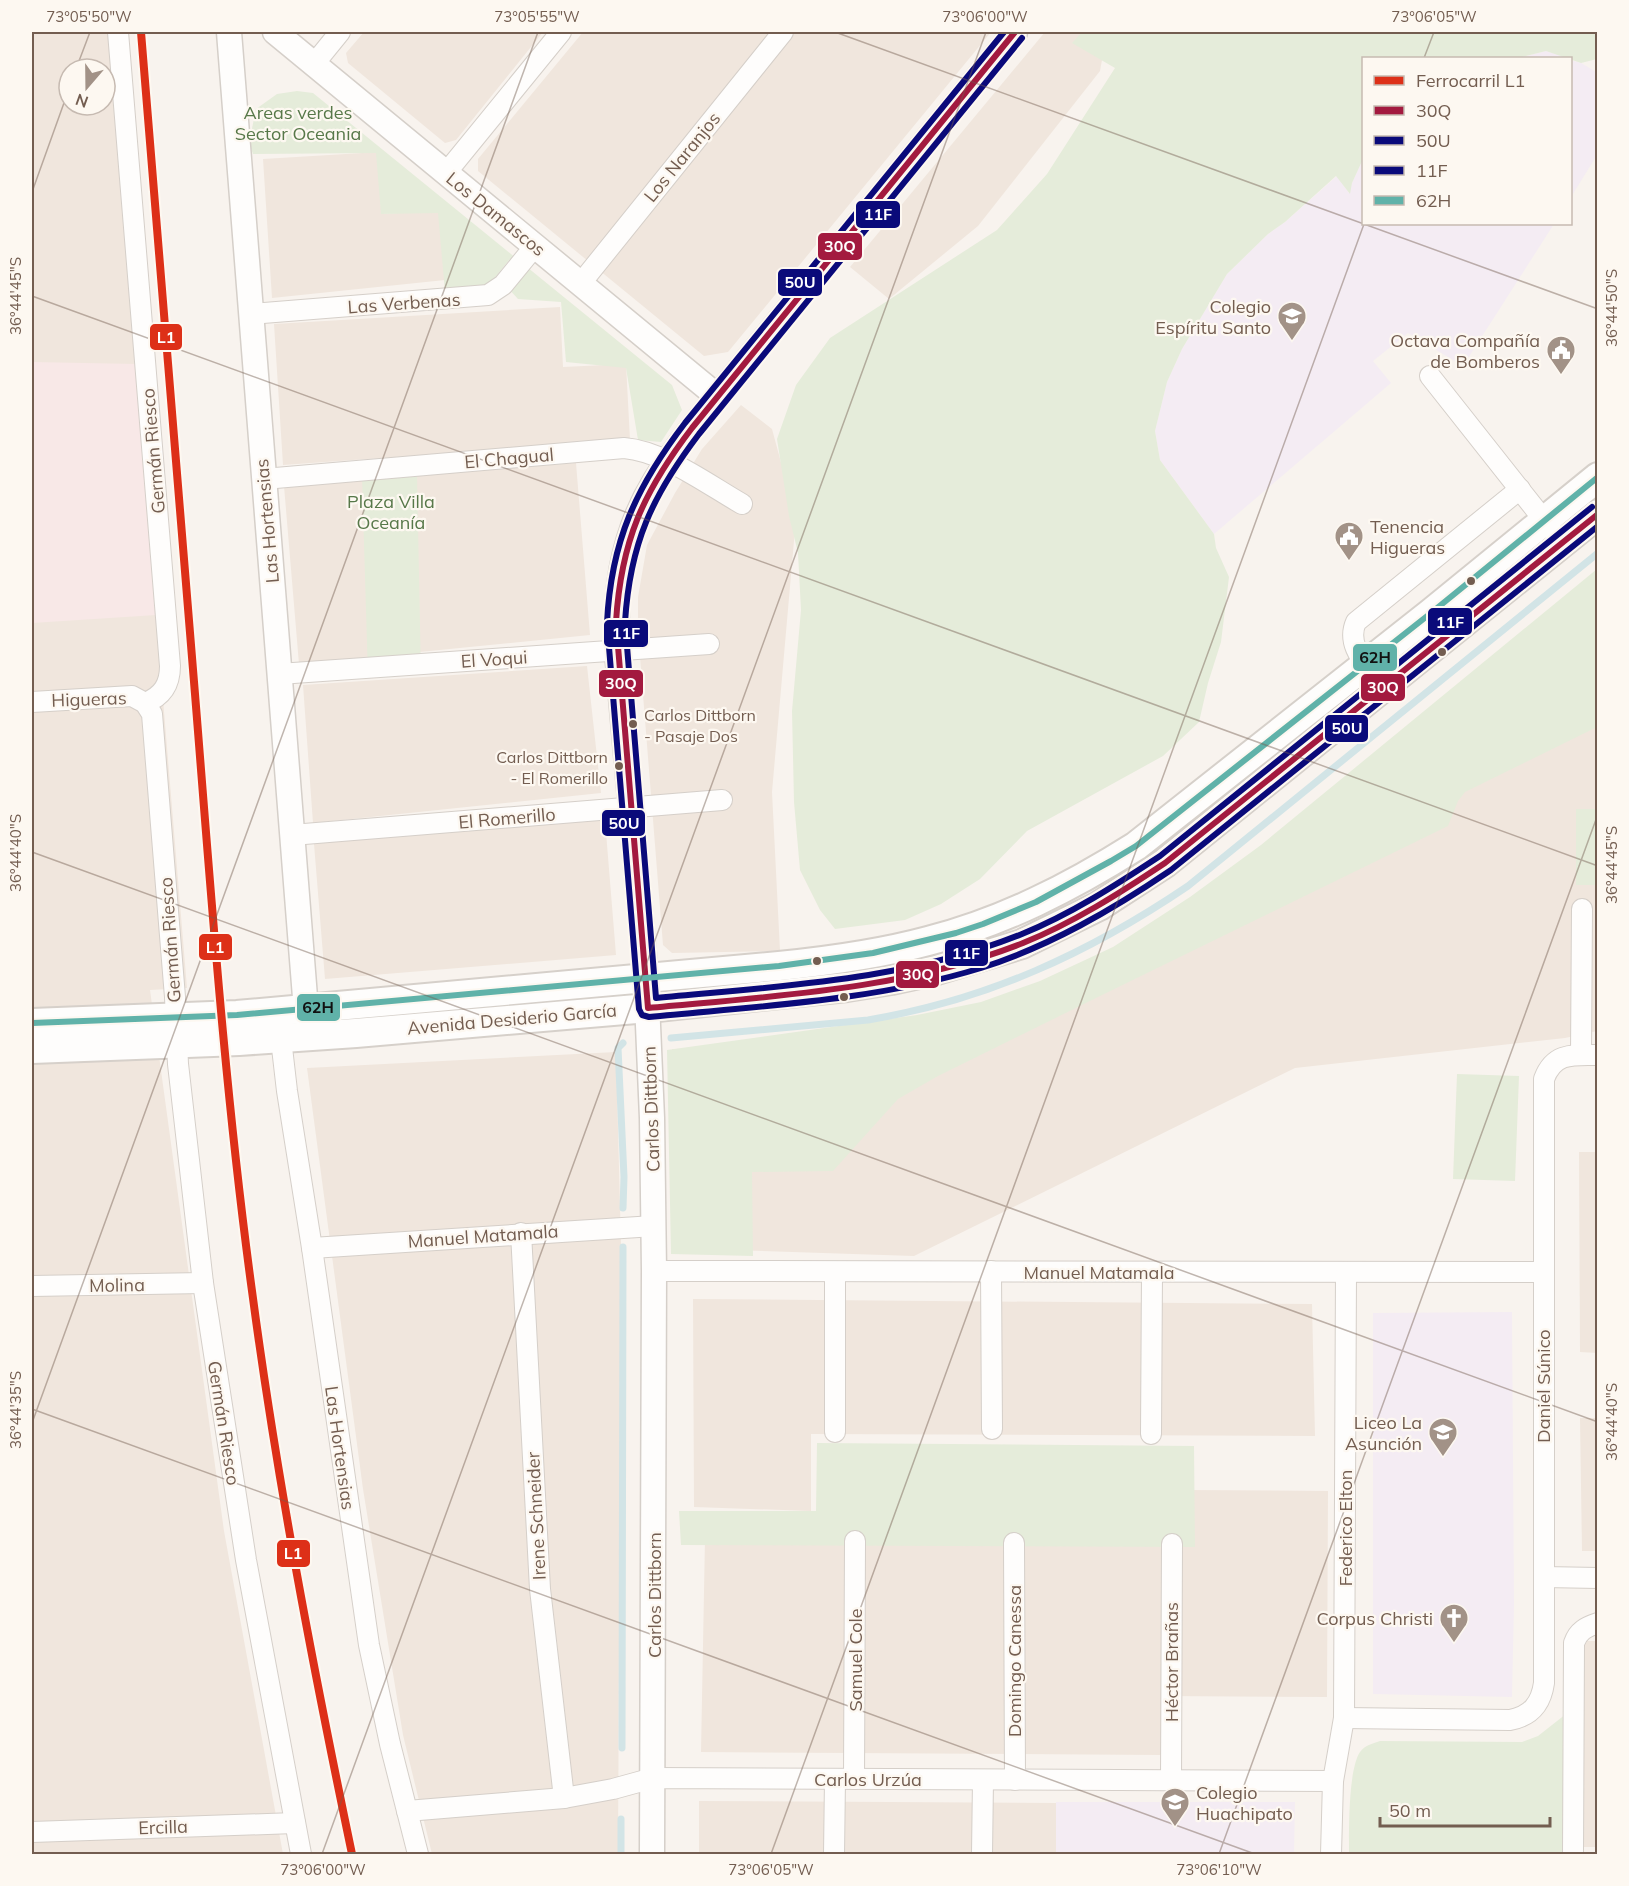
<svg xmlns="http://www.w3.org/2000/svg" width="1629" height="1886" viewBox="0 0 1629 1886" font-family="Mulish,sans-serif">
<rect width="100%" height="100%" fill="#f8f3ee"/>
<g fill="#f0e6dd" fill-rule="evenodd">
<path d="M32,32H108L137,364L156,615L187,988L150,990L224,1531L283,1854H32ZM69,69H105V105H69Z"/>
<polygon points="364,32 543,32 456,140 445,143 348,63 346,53"/>
<polygon points="583,32 991,32 728,352 704,356 478,171 478,159"/>
<polygon points="1045,32 1107,32 1100,71 978,226 889,299 850,267"/>
<polygon points="379,152 384,214 439,210 445,280 272,298 263,159"/>
<polygon points="560,307 563,367 626,364 630,440 283,465 274,324"/>
<polygon points="741,405 772,429 796,518 772,792 780,951 672,953 663,945 638,632 638,597 647,545 675,493 702,449"/>
<polygon points="576,463 590,635 299,664 284,486"/>
<polygon points="1597,574 1597,1031 1565,1038 1295,1068 914,1256 671,1248 672,1049 874,1046 1132,950"/>
<polygon points="587,666 601,793 313,823 303,685"/>
<polygon points="605,820 616,955 325,979 314,844 318,840"/>
<polygon points="616,1052 621,1245 618,1854 432,1854 403,1735 363,1489 307,1068"/>
<polygon points="1579,1152 1597,1152 1597,1353 1580,1352"/>
<polygon points="693,1299 1312,1304 1315,1436 811,1434 811,1511 694,1507"/>
<polygon points="1580,1418 1597,1418 1597,1551 1582,1551"/>
<polygon points="1185,1490 1328,1491 1327,1697 1163,1696 1161,1755 701,1752 705,1538"/>
<polygon points="1582,1641 1597,1641 1597,1847 1583,1847"/>
<polygon points="699,1801 1056,1803 1056,1854 699,1854"/>
</g>
<g fill="#f4ecf3">
<polygon points="1546,51 1568,58 1518,58"/>
<polygon points="1571,60 1581,63 1598,73 1597,155 1571,197"/>
<polygon points="1363,159 1364,224 1554,224 1463,366 1408,333 1373,361 1391,383 1214,534 1160,460 1155,431 1167,382 1182,349 1227,274 1268,234 1285,222 1337,176 1349,193 1352,183"/>
<polygon points="1512,1312 1514,1604 1512,1697 1373,1694 1373,1313"/>
<polygon points="1056,1802 1295,1802 1294,1854 1056,1854"/>
</g>
<polygon fill="#f8e8e7" points="32,362 137,364 156,615 32,623"/>
<g fill="#e5ecda">
<polygon points="1082,32 1597,32 1597,59 1581,63 1546,51 1518,58 1364,58 1363,159 1352,183 1350,194 1336,176 1285,222 1268,234 1227,274 1182,349 1167,382 1155,431 1160,460 1214,534 1216,548 1229,577 1221,642 1208,683 1199,722 1163,756 1027,831 980,879 941,904 905,920 835,929 820,910 800,870 794,802 792,711 801,610 798,553 789,516 777,439 796,385 830,338 997,230 1047,174 1115,68 1072,43"/>
<polygon points="297,91 313,93 672,385 682,410 661,442 638,440 626,368 566,362 561,302 518,299 507,287 521,269 510,259 489,285 445,292 438,213 381,214 376,153 253,154 249,143 256,109 277,94"/>
<polygon points="417,474 421,674 368,677 362,477"/>
<polygon points="1597,569 1597,727 1465,792 1458,801 1448,826 1096,998 938,1076 898,1099 833,1171 752,1172 753,1256 671,1254 667,1050 917,1015 981,1002 1040,981 1113,947 1190,897 1261,845"/>
<rect x="1576" y="809" width="21" height="76"/>
<polygon points="1457,1074 1519,1076 1515,1181 1453,1179"/>
<polygon points="817,1443 1194,1446 1195,1547 681,1545 679,1511 816,1511"/>
<path d="M1566,1714L1564,1854H1349C1349,1832 1348,1770 1360,1752C1365,1745 1372,1744 1380,1741L1522,1742L1538,1736Z"/>
</g>
<g fill="none" stroke-linecap="round" stroke-linejoin="round">
<g stroke="#d2e4e6" stroke-width="7">
<path d="M671,1038L868,1020C987,1000 1089,953 1188,886L1598,553"/>
<polyline points="623,1043 618,1048 624,1177 623,1208"/>
<polyline points="622,1748 623,1247"/>
<polyline points="621,1819 621,1854"/>
</g>
<g stroke="#d5cfc9" stroke-width="22">
<g id="minor">
<path d="M118,32L170,666C170,684 163,696 145,703"/>
<polyline points="314,64 340,32"/>
<polyline points="446,173 561,32"/>
<polyline points="581,283 783,32"/>
<polyline points="251,314 488,295 503,285 535,246"/>
<polyline points="1430,376 1551,529"/>
<path d="M264,479L624,448C663,451 707,484 742,504"/>
<polyline points="279,674 709,644"/>
<path d="M1373,675C1361,659 1347,642 1356,622L1520,489"/>
<polyline points="32,702 132,696 145,703 152,714 175,997 178,1064 203,1283 246,1560 301,1854"/>
<polyline points="292,835 722,800"/>
<polyline points="281,1039 287,1091 312,1248 369,1645 390,1744 418,1854"/>
<polyline points="1581,1055 1582,909"/>
<polyline points="521,1233 540,1589 564,1798"/>
<polyline points="312,1248 654,1226"/>
<polyline points="654,1271 1543,1272"/>
<polyline points="991,1271 992,1429"/>
<polyline points="32,1286 203,1283"/>
<polyline points="835,1432 835,1272"/>
<polyline points="1151,1434 1152,1272"/>
<polyline points="1014,1543 1015,1780"/>
<polyline points="1544,1577 1598,1578"/>
<path d="M1344,1718L1510,1720C1531,1716 1541,1704 1544,1683V1079C1554,1052 1573,1055 1598,1055"/>
<polyline points="854,1779 855,1541"/>
<polyline points="1171,1781 1172,1544"/>
<polyline points="407,1811 564,1798 613,1789 653,1778 1333,1781"/>
<polyline points="32,1832 295,1823"/>
<polyline points="834,1854 835,1779"/>
<polyline points="982,1854 983,1780"/>
<polyline points="1331,1854 1333,1781 1344,1718 1346,1272"/>
<path d="M1573,1854L1574,1643C1578,1631 1586,1627 1598,1623"/>
</g>
</g>
<g stroke="#d5cfc9" stroke-width="27">
<g id="tertiary">
<polyline points="229,32 306,1010"/>
<polyline points="275,32 717,396"/>
<path d="M652,1854L654,1271L652,1118L646,979L617,651C614,591 623,533 655,481C666,463 679,445 692,428L1015,32"/>
</g>
</g>
<g stroke="#d6d0ca" stroke-width="32">
<g id="secondary">
<path d="M32,1023L237,1015L779,966C829,961 880,954 928,941C1003,922 1071,887 1136,846L1431,613L1598,477"/>
<polyline points="32,1049 239,1041 356,1033 648,1008 847,987 891,980 937,970 1022,944 1099,906 1165,863 1598,514"/>
</g>
</g>
<use href="#minor" stroke="#fefdfc" stroke-width="20"/>
<use href="#tertiary" stroke="#fefdfc" stroke-width="24"/>
<use href="#secondary" stroke="#fefdfc" stroke-width="28"/>
<g stroke="#fdf8f1" stroke-width="10">
<path id="bus-1" d="M1015,32L692,428C643,492 621,541 616,622L648,1008C774,996 904,990 1023,943C1073,923 1120,893 1165,863L1598,514"/>
</g>
<g stroke="#fdf8f1" stroke-width="10">
<path id="bus-2" d="M1004,32L685,423C636,487 611,541 607,623L639,1009L642,1015L649,1017C760,1006 874,1001 981,968C1050,946 1112,910 1171,870L1598,526"/>
</g>
<g stroke="#fdf8f1" stroke-width="10">
<path id="bus-3" d="M1022,38L699,434C652,496 630,543 625,622L656,998C779,986 906,981 1022,934C1071,914 1116,885 1160,856L1592,507"/>
</g>
<g stroke="#fdf8f1" stroke-width="10">
<polyline id="bus-4" points="32,1023 237,1015 779,966 873,953 956,933 983,924 1036,902 1111,861 1136,846 1431,613 1598,477"/>
</g>
<use href="#bus-1" stroke="#a31a3f" stroke-width="6"/>
<use href="#bus-2" stroke="#0a0a7a" stroke-width="6"/>
<use href="#bus-3" stroke="#0a0a7a" stroke-width="6"/>
<use href="#bus-4" stroke="#60b2a9" stroke-width="6"/>
<g stroke="#fdf8f1" stroke-width="12">
<path id="rail-1" d="M141,32C159,253 177,473 195,694C211,893 225,1093 252,1291C277,1480 313,1667 352,1854"/>
</g>
<use href="#rail-1" stroke="#dd3018" stroke-width="8"/>
</g>
<path fill="none" stroke="#735d50" stroke-width="1.5" stroke-opacity="0.45" d="M835,32L1598,309M1424,58L1434,32M76,69L90,32M32,192L69,89M32,296L1598,866M32,852L1598,1422M32,1409L1255,1854M32,1423L538,32M322,1854L986,32M771,1854L1364,224M1219,1854L1598,814"/>
<defs>
<g id="school-pin" transform="scale(1.5)"><path d="M0 17L-7.5 6A9.5 9.5 0 1 1 7.5 6Z" fill="#a29287" stroke="#fdf8f1"/><path d="M0-5L7-2L0 1L-7-2ZM-4 1L0 2.5L4 1V4Q0 6-4 4Z" fill="#fff"/></g>
<g id="civic-pin" transform="scale(1.5)"><path d="M0 17L-7.5 6A9.5 9.5 0 1 1 7.5 6Z" fill="#a29287" stroke="#fdf8f1"/><path d="M-.6-6.5H3V-4.5H.6V-3L4-1V1h2V6H-6V1h2V-1L-.6-3ZM-1.2 2.5V6h2.4V2.5Z" fill="#fff"/></g>
<g id="church-pin" transform="scale(1.5)"><path d="M0 17L-7.5 6A9.5 9.5 0 1 1 7.5 6Z" fill="#a29287" stroke="#fdf8f1"/><path d="M-1.2-6h2.4v3.5h3.3v2.4h-3.3V6h-2.4V-.1h-3.3v-2.4h3.3Z" fill="#fff"/></g>
</defs>
<g fill-rule="evenodd">
<use href="#school-pin" x="1292" y="316"/>
<use href="#civic-pin" x="1561" y="350"/>
<use href="#civic-pin" x="1349" y="536"/>
<use href="#school-pin" x="1443" y="1432"/>
<use href="#church-pin" x="1454" y="1618"/>
<use href="#school-pin" x="1175" y="1802"/>
</g>
<g fill="#735d50" stroke="#fdf8f1" stroke-width="2">
<circle cx="1471" cy="581" r="5"/>
<circle cx="1442" cy="652" r="5"/>
<circle cx="633" cy="724" r="5"/>
<circle cx="619" cy="766" r="5"/>
<circle cx="817" cy="961" r="5"/>
<circle cx="844" cy="997" r="5"/>
</g>
<g text-anchor="middle" dominant-baseline="central" stroke-width="4.5" stroke-linejoin="round" paint-order="stroke">
<g font-size="16" fill="#735d50" stroke="#fdf8f1" text-anchor="start">
<text x="644" y="715">Carlos Dittborn<tspan x="644" dy="21">- Pasaje Dos</tspan></text>
<text x="608" y="757" text-anchor="end">Carlos Dittborn<tspan x="608" dy="21">- El Romerillo</tspan></text>
</g>
<g font-size="18" fill="#577849" stroke="#fdf8f1">
<text x="298" y="112">Areas verdes<tspan x="298" dy="21">Sector Oceania</tspan></text>
<text x="391" y="501">Plaza Villa<tspan x="391" dy="21">Oceanía</tspan></text>
</g>
<g font-size="18" fill="#735d50" stroke="#fdf8f1">
<text transform="translate(682 157) rotate(-51)">Los Naranjos</text>
<text transform="translate(496 214) rotate(39)">Los Damascos</text>
<text transform="translate(404 303) rotate(-4)">Las Verbenas</text>
<text transform="translate(153 451) rotate(-95)">Germán Riesco</text>
<text transform="translate(509 458) rotate(-5)">El Chagual</text>
<text transform="translate(267 521) rotate(-95)">Las Hortensias</text>
<text transform="translate(494 659) rotate(-4)">El Voqui</text>
<text transform="translate(89 699) rotate(-2)">Higueras</text>
<text transform="translate(507 818) rotate(-5)">El Romerillo</text>
<text transform="translate(170 940) rotate(-94)">Germán Riesco</text>
<text transform="translate(512 1019) rotate(-5)">Avenida Desiderio García</text>
<text transform="translate(651 1109) rotate(-92)">Carlos Dittborn</text>
<text transform="translate(483 1236) rotate(-4)">Manuel Matamala</text>
<text x="1099" y="1272">Manuel Matamala</text>
<text transform="translate(117 1285) rotate(-1)">Molina</text>
<text transform="translate(1543 1386) rotate(-90)">Daniel Súnico</text>
<text transform="translate(224 1423) rotate(81)">Germán Riesco</text>
<text transform="translate(340 1448) rotate(82)">Las Hortensias</text>
<text transform="translate(536 1516) rotate(-93)">Irene Schneider</text>
<text transform="translate(1345 1528) rotate(-90)">Federico Elton</text>
<text transform="translate(654 1595) rotate(-90)">Carlos Dittborn</text>
<text transform="translate(855 1660) rotate(-90)">Samuel Cole</text>
<text transform="translate(1014 1661) rotate(-90)">Domingo Canessa</text>
<text transform="translate(1171 1662) rotate(-90)">Héctor Brañas</text>
<text x="868" y="1779">Carlos Urzúa</text>
<text transform="translate(163 1827) rotate(-2)">Ercilla</text>
</g>
<g font-size="18" fill="#735d50" stroke="#fdf8f1" text-anchor="end">
<text x="1271" y="306">Colegio<tspan x="1271" dy="21">Espíritu Santo</tspan></text>
<text x="1540" y="340">Octava Compañía<tspan x="1540" dy="21">de Bomberos</tspan></text>
<text x="1370" y="526" text-anchor="start">Tenencia<tspan x="1370" dy="21">Higueras</tspan></text>
<text x="1422" y="1422">Liceo La<tspan x="1422" dy="21">Asunción</tspan></text>
<text x="1433" y="1618">Corpus Christi</text>
<text x="1196" y="1792" text-anchor="start">Colegio<tspan x="1196" dy="21">Huachipato</tspan></text>
</g>
</g>
<g stroke="#fdf8f1" stroke-width="2">
<rect x="855" y="200" width="46" height="29" rx="6" fill="#0a0a7a"/>
<rect x="817" y="232" width="46" height="29" rx="6" fill="#a31a3f"/>
<rect x="777" y="268" width="46" height="29" rx="6" fill="#0a0a7a"/>
<rect x="149" y="323" width="34" height="28" rx="6" fill="#dd3018"/>
<rect x="1427" y="607" width="46" height="29" rx="6" fill="#0a0a7a"/>
<rect x="603" y="619" width="46" height="29" rx="6" fill="#0a0a7a"/>
<rect x="1352" y="643" width="46" height="29" rx="6" fill="#60b2a9"/>
<rect x="598" y="669" width="46" height="29" rx="6" fill="#a31a3f"/>
<rect x="1360" y="673" width="46" height="29" rx="6" fill="#a31a3f"/>
<rect x="1324" y="714" width="45" height="29" rx="6" fill="#0a0a7a"/>
<rect x="601" y="809" width="45" height="28" rx="6" fill="#0a0a7a"/>
<rect x="198" y="933" width="35" height="28" rx="6" fill="#dd3018"/>
<rect x="944" y="939" width="45" height="28" rx="6" fill="#0a0a7a"/>
<rect x="895" y="960" width="45" height="29" rx="6" fill="#a31a3f"/>
<rect x="296" y="993" width="45" height="29" rx="6" fill="#60b2a9"/>
<rect x="276" y="1539" width="35" height="29" rx="6" fill="#dd3018"/>
</g>
<g font-size="16" text-anchor="middle" font-weight="bold" fill="#fff">
<text x="878" y="220">11F</text>
<text x="840" y="252">30Q</text>
<text x="800" y="288">50U</text>
<text x="166" y="343">L1</text>
<text x="1450" y="628">11F</text>
<text x="626" y="639">11F</text>
<text x="621" y="689">30Q</text>
<text x="1383" y="693">30Q</text>
<text x="1347" y="734">50U</text>
<text x="624" y="829">50U</text>
<text x="215" y="953">L1</text>
<text x="966" y="959">11F</text>
<text x="918" y="980">30Q</text>
<text x="293" y="1559">L1</text>
</g>
<g font-size="16" text-anchor="middle" font-weight="bold" fill="#111">
<text x="1375" y="663">62H</text>
<text x="318" y="1013">62H</text>
</g>
<rect width="1629" height="1886" fill="none" stroke="#fdf8f1" stroke-width="66"/>
<rect x="1362" y="57" width="210" height="168" fill="#fdf8f1" stroke="#c6bab1" stroke-width="1.5"/>
<rect x="1374" y="76" width="30" height="9" fill="#dd3018" stroke="#c6bab1" stroke-width="1.5"/>
<text x="1416" y="87" font-size="18" fill="#735d50">Ferrocarril L1</text>
<rect x="1374" y="106" width="30" height="9" fill="#a31a3f" stroke="#c6bab1" stroke-width="1.5"/>
<text x="1416" y="117" font-size="18" fill="#735d50">30Q</text>
<rect x="1374" y="136" width="30" height="9" fill="#0a0a7a" stroke="#c6bab1" stroke-width="1.5"/>
<text x="1416" y="147" font-size="18" fill="#735d50">50U</text>
<rect x="1374" y="166" width="30" height="9" fill="#0a0a7a" stroke="#c6bab1" stroke-width="1.5"/>
<text x="1416" y="177" font-size="18" fill="#735d50">11F</text>
<rect x="1374" y="196" width="30" height="9" fill="#60b2a9" stroke="#c6bab1" stroke-width="1.5"/>
<text x="1416" y="207" font-size="18" fill="#735d50">62H</text>
<g transform="translate(87 87) rotate(200)"><circle r="28" fill="#fdf8f1" stroke="#c6bab1" stroke-width="1.5"/>
<path d="M0-4.5L10 22L0 15L-10 22Z" fill="#a29287"/>
<text y="-9" font-size="16" font-weight="bold" text-anchor="middle" fill="#735d50">N</text>
</g>
<path d="M1380 1817v9h170v-9" fill="none" stroke="#735d50" stroke-width="3"/>
<text x="1389" y="1817" font-size="18" fill="#735d50" stroke="#fdf8f1" stroke-width="4.5" paint-order="stroke">50 m</text>
<rect x="33" y="33" width="1563" height="1820" fill="none" stroke="#735d50" stroke-width="2"/>
<g font-size="15" text-anchor="middle" fill="#735d50">
<text x="89" y="22">73°05'50"W</text>
<text x="537" y="22">73°05'55"W</text>
<text x="985" y="22">73°06'00"W</text>
<text x="1434" y="22">73°06'05"W</text>
<text transform="translate(16 296) rotate(-90)" y="5">36°44'45"S</text>
<text transform="translate(1612 308) rotate(-90)" y="5">36°44'50"S</text>
<text transform="translate(16 853) rotate(-90)" y="5">36°44'40"S</text>
<text transform="translate(1612 865) rotate(-90)" y="5">36°44'45"S</text>
<text transform="translate(16 1410) rotate(-90)" y="5">36°44'35"S</text>
<text transform="translate(1612 1422) rotate(-90)" y="5">36°44'40"S</text>
<text x="323" y="1875">73°06'00"W</text>
<text x="771" y="1875">73°06'05"W</text>
<text x="1219" y="1875">73°06'10"W</text>
</g>
</svg>
